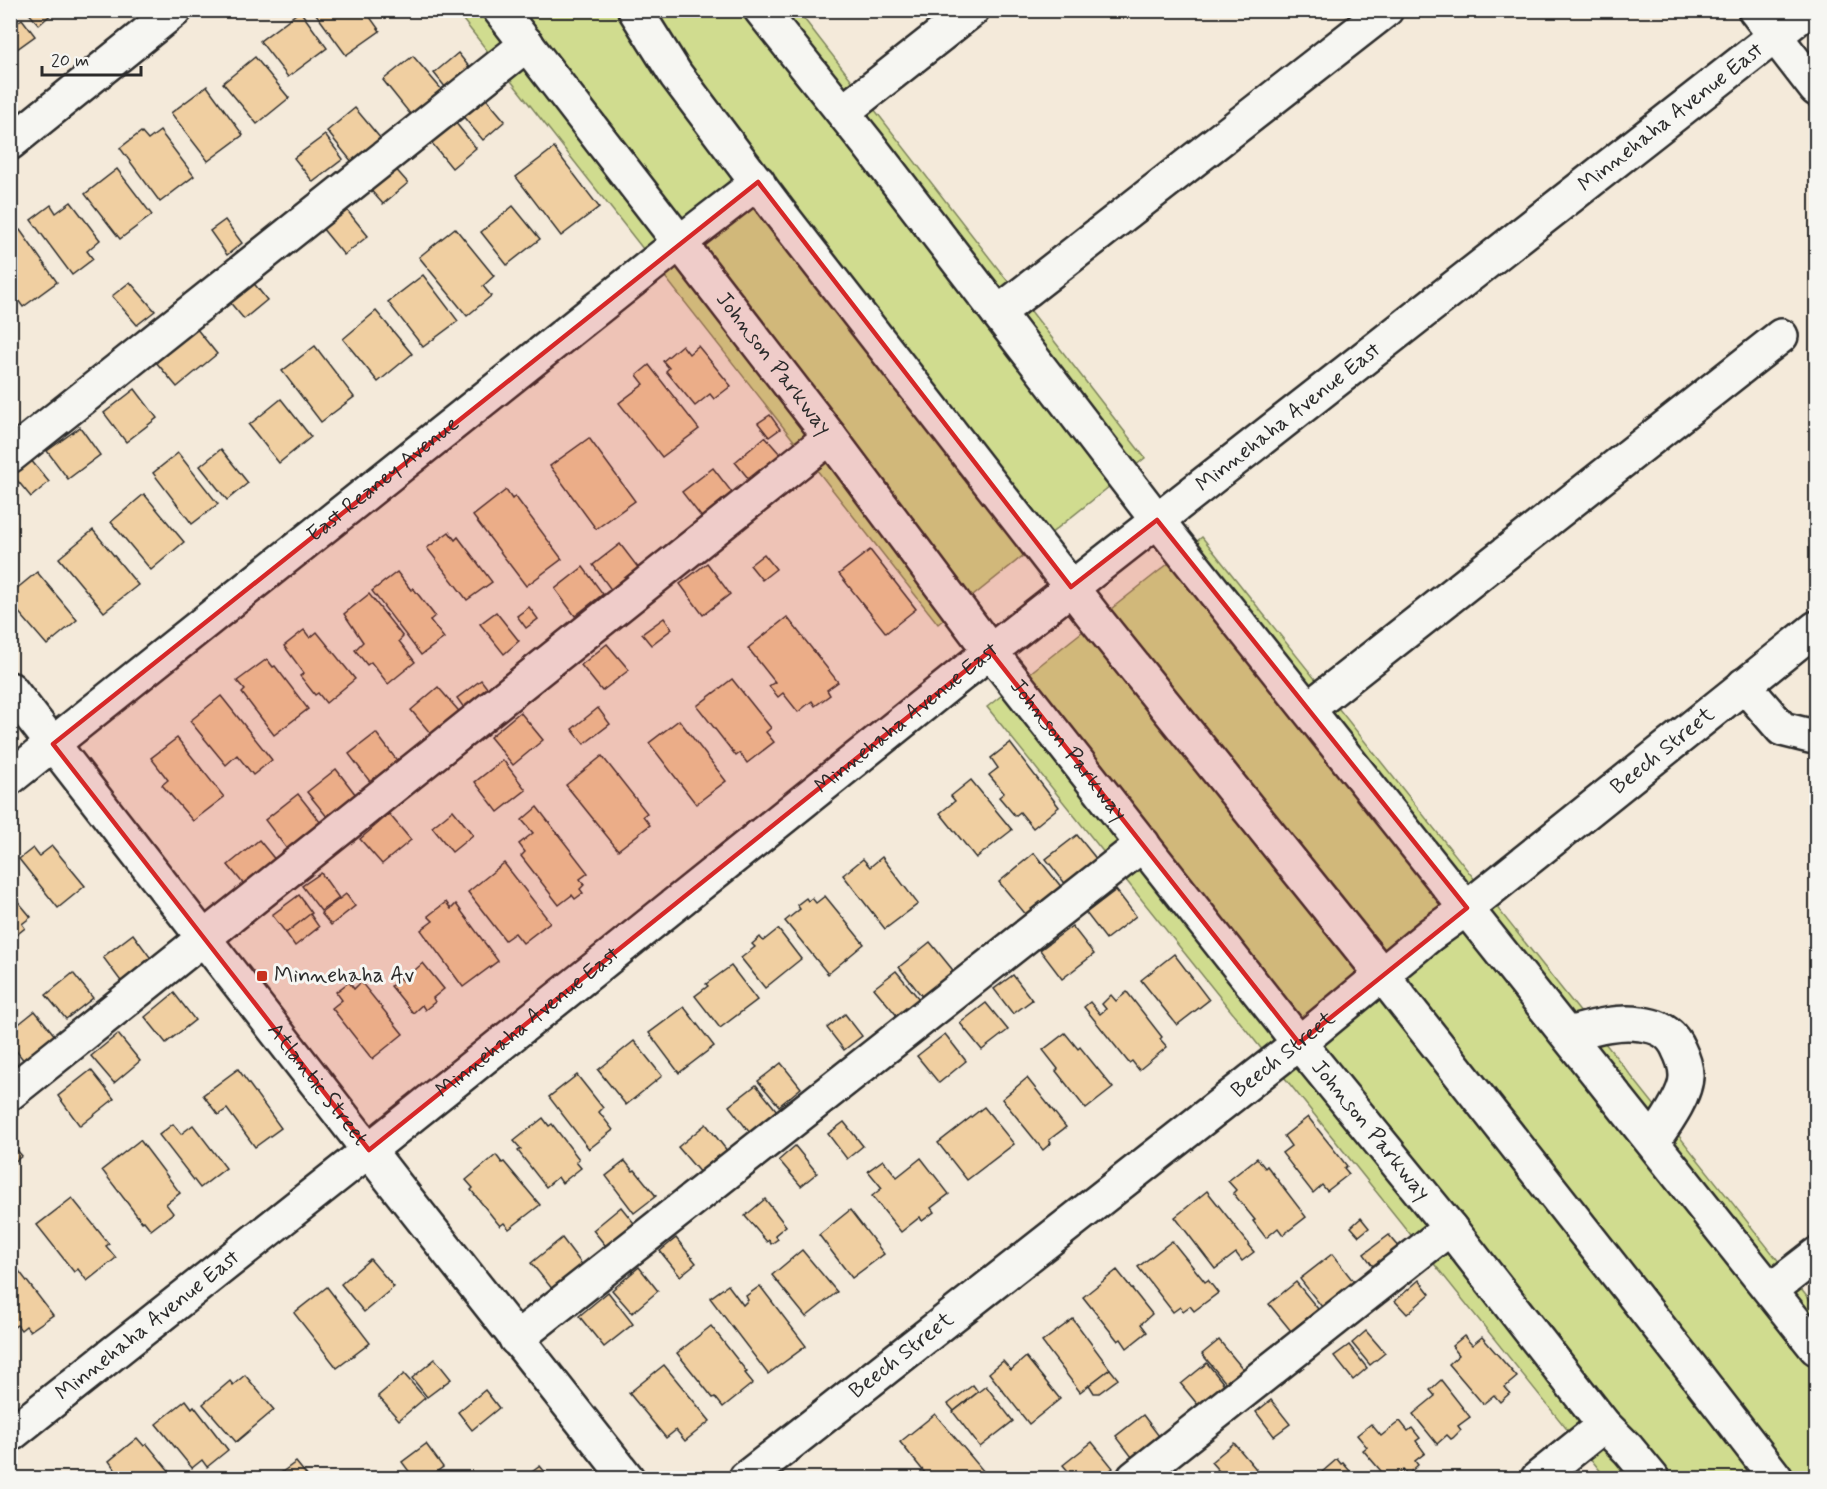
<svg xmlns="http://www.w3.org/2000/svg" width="1827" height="1489" viewBox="0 0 1827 1489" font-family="Mynerve,sans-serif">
<rect width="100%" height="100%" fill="#f4eada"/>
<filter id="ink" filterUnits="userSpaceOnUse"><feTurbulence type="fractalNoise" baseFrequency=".0167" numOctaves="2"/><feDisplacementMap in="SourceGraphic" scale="12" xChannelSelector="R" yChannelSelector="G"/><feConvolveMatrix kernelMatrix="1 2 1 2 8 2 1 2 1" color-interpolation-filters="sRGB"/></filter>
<g filter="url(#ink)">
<g fill="#d0dc8f" stroke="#7e845d" stroke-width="1.5">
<polygon points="456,11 798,11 1145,458 938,624"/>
<polygon points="1202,537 1816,1308 1816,1478 1606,1478 987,707"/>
</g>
<g fill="#f0cfa1" stroke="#2b2b2b" stroke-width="1.5">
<polygon points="26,10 56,10 39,25"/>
<polygon points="313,10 365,10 380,31 346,55"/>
<polygon points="300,11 327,48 288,77 260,41"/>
<polygon points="22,19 35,36 10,54 10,28"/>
<polygon points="458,53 470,68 446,88 434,73"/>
<polygon points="413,56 442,90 411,115 383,80"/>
<polygon points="255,57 289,98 257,124 223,83"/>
<polygon points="207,86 243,135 208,161 171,113"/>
<polygon points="483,95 505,121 483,140 461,114"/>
<polygon points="355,108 381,139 352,162 327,131"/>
<polygon points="455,122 476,148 452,168 431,142"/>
<polygon points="160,131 194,176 160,202 120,148 141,132 148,140"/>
<polygon points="325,135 343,159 313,182 294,158"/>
<polygon points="554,148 599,207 561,236 516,177"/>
<polygon points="393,166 408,183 383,204 368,187"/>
<polygon points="117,169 152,215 120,239 85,194"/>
<polygon points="71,202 100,240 87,251 93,259 72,275 31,220 51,205 56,213"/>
<polygon points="513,206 540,239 507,265 481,232"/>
<polygon points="346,209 368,236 344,255 322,228"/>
<polygon points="225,220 242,243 227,255 210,231"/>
<polygon points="455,228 494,276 483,286 491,296 467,316 419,257"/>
<polygon points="20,230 57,282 23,307 10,289 10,237"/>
<polygon points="423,275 458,321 423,347 388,302"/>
<polygon points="252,281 267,300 244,319 228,300"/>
<polygon points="130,282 155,311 137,325 112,296"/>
<polygon points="376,311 412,354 378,382 343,339"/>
<polygon points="196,328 217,354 177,387 156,362"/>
<polygon points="682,345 689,354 698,346 731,386 714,399 710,394 695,406 666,371 669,368 663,361"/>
<polygon points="315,346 354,397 321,422 282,371"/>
<polygon points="649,365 699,429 662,457 619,403 644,384 637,375"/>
<polygon points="135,389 157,418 126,442 104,413"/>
<polygon points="281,399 311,437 279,463 249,425"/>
<polygon points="770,415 780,429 769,437 758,423"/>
<polygon points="80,427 100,455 68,479 47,451"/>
<polygon points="765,437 787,462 756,488 735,462"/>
<polygon points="589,438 635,501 596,529 550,466"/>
<polygon points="221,449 248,483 227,500 200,466"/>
<polygon points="178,453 218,504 192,524 153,473"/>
<polygon points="30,459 49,482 31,497 12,474"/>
<polygon points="713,468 734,495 703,519 682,492"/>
<polygon points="506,490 512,499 515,496 562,559 526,586 473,516"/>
<polygon points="144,494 184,542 151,570 111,522"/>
<polygon points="93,530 138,585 104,612 59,558"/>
<polygon points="449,532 455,540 458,537 492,582 467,600 427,548"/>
<polygon points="620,544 643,574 615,595 593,565"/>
<polygon points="870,550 916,609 886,633 839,574"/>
<polygon points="764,554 776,569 762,580 750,565"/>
<polygon points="707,563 730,594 703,615 680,584"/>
<polygon points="583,567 603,594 575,616 555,589"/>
<polygon points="37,572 77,620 47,645 10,602 10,594"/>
<polygon points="397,572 411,590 413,588 435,616 430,620 444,638 421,655 372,591"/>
<polygon points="369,594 403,637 399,641 415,662 388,684 371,662 367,665 355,650 363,642 344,614"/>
<polygon points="529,607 538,619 526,628 517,616"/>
<polygon points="496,612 519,641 504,654 480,624"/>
<polygon points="787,617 838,682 827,690 830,695 815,706 812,701 798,712 783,693 778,697 769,686 775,682 748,648"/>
<polygon points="664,618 672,629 651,645 642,634"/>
<polygon points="304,630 310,638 317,632 355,679 326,703 318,693 315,695 300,676 304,673 284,646"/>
<polygon points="607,644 629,670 602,691 581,665"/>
<polygon points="267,659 273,667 275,666 308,709 274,735 242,693 245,690 237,681"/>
<polygon points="732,679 771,728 766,732 774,742 747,763 740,753 736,756 697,706"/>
<polygon points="481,680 494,697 469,715 457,698"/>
<polygon points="438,687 464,717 436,740 411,710"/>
<polygon points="221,696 272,760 253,775 237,755 226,765 190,721"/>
<polygon points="598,708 610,724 584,744 572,729"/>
<polygon points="520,712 543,740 513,765 490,737"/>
<polygon points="679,720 726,781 696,804 649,743"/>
<polygon points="376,733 399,763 371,783 349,754"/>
<polygon points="177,738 224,797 193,821 162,785 168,780 151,758"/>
<polygon points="1010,743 1059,807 1033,828 1020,812 1015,816 999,797 1004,793 989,775 998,768 991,758"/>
<polygon points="602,756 647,813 643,816 650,825 618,850 566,785"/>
<polygon points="503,760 526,790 498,812 475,782"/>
<polygon points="336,769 356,795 328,818 307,792"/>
<polygon points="971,780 1012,830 976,858 940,813 955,801 951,796"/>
<polygon points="298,794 321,823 287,849 265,820"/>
<polygon points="537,807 588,873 580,879 584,885 580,889 583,893 575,899 572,895 559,905 521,856 525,852 519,844 533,833 522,820"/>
<polygon points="453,810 473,835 452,852 432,827"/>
<polygon points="389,814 411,840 382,864 360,839"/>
<polygon points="1077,835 1098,861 1067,886 1046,859"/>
<polygon points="259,840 281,867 250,892 228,865"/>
<polygon points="52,846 85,886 58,908 19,859 33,848 39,856"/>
<polygon points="1034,853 1063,889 1028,917 999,882"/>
<polygon points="882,857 918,904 885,929 843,875 863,859 870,867"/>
<polygon points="504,863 550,922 523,943 515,933 505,940 468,892"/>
<polygon points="321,873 339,898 321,911 302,886"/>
<polygon points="1116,890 1136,916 1106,939 1086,913"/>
<polygon points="10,892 31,917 22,924 25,928 10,940"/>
<polygon points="346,894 355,906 331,925 321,913"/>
<polygon points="299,895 312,913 286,933 272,915"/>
<polygon points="825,896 864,944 828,974 785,921 800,909 797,905 806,898 808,901 812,898 816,903"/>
<polygon points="446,902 451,909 456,904 498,961 463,987 421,930 433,921 428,916"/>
<polygon points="310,914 319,927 295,946 286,933"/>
<polygon points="1072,926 1094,954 1062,979 1040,950"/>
<polygon points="778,929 801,959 765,988 741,958 755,947 752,944 760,937 763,941"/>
<polygon points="133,934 153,961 123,984 103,957"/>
<polygon points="930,942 956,974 924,999 899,967"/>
<polygon points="1174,954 1209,1000 1177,1025 1141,980"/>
<polygon points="423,963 444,989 433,998 435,1002 425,1010 422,1005 413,1013 391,986 400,978 402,981"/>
<polygon points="731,966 757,1000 720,1028 695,996 708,986 706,984"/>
<polygon points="896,971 919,999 898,1017 874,988"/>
<polygon points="73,973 93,998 66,1019 46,995"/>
<polygon points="1013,975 1032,1000 1013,1014 994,989"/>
<polygon points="349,982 354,989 361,982 403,1034 372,1059 332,1008 342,1000 336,992"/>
<polygon points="1127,992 1162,1037 1160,1039 1167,1047 1139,1070 1132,1061 1129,1063 1084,1007 1090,1002 1100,1014 1106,1009 1102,1004 1111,995 1116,1001"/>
<polygon points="174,993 195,1020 166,1043 145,1017"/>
<polygon points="986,1003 1008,1030 982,1050 960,1023"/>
<polygon points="684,1007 714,1046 679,1073 649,1033"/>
<polygon points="35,1011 56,1037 25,1062 10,1043 10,1031"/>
<polygon points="845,1014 862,1036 844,1050 827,1028"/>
<polygon points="1065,1033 1078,1049 1080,1047 1113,1088 1086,1109 1056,1071 1058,1069 1043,1050"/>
<polygon points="118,1034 140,1061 114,1083 91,1056"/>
<polygon points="945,1034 966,1061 939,1083 917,1056"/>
<polygon points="634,1041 662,1076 626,1105 598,1070"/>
<polygon points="781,1063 801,1088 779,1106 758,1081"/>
<polygon points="238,1069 281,1128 255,1147 227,1109 218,1115 203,1095"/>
<polygon points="91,1070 114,1099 80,1126 58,1096"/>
<polygon points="577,1075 603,1108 599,1112 613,1130 589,1149 549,1097"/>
<polygon points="1027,1078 1066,1127 1049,1140 1051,1143 1043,1150 1002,1099"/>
<polygon points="756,1085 777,1111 750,1133 729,1106"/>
<polygon points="984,1107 1014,1144 967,1180 938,1143"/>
<polygon points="1308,1117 1347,1166 1344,1168 1349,1174 1327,1191 1322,1185 1313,1193 1282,1153 1291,1146 1284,1136"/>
<polygon points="543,1118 549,1126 552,1124 579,1159 576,1162 581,1168 562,1183 558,1177 546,1187 518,1151 521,1149 514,1141"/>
<polygon points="844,1122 863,1146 847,1159 828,1134"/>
<polygon points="173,1124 181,1134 193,1125 226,1168 200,1188 159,1135"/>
<polygon points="706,1124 728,1152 701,1174 678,1147"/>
<polygon points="140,1140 180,1193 166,1204 173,1213 151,1230 144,1221 142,1222 102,1170"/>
<polygon points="10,1142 22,1156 10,1165"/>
<polygon points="795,1146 817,1173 801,1186 779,1160"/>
<polygon points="496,1155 502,1163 504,1162 540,1205 509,1229 504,1223 500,1226 471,1190 473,1188 466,1180"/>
<polygon points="921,1158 949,1194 931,1208 934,1212 922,1221 920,1217 901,1232 872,1196 882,1188 868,1171 883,1160 897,1177"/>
<polygon points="1257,1158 1265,1168 1267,1166 1306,1217 1283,1235 1278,1228 1266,1238 1253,1221 1255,1220 1233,1193 1236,1190 1228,1181"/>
<polygon points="625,1161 633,1171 635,1170 656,1196 634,1213 606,1176"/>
<polygon points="1207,1191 1249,1244 1248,1245 1254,1252 1242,1261 1236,1253 1215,1269 1175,1217"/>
<polygon points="72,1198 109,1244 106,1246 116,1258 87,1281 78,1269 74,1272 37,1225"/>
<polygon points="765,1199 786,1226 775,1235 778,1239 771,1244 769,1240 767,1242 745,1216"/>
<polygon points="621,1207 638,1228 609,1250 593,1230"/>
<polygon points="850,1210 884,1254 852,1278 819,1235"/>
<polygon points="1361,1218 1369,1228 1359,1236 1351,1227"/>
<polygon points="1389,1235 1401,1249 1375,1269 1364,1254"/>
<polygon points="562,1238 584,1267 554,1291 531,1263"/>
<polygon points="676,1238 696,1263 680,1276 660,1251"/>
<polygon points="1172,1241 1205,1282 1208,1280 1218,1293 1194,1311 1190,1306 1183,1311 1180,1307 1173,1312 1138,1267"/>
<polygon points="802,1250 837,1292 806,1317 772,1275"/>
<polygon points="1332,1254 1354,1282 1322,1307 1300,1279"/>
<polygon points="370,1259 394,1287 364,1312 341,1284"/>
<polygon points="16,1267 53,1315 30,1331 26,1326 21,1330 17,1325 10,1330 10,1271"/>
<polygon points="639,1267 658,1291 632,1313 612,1290"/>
<polygon points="1117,1270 1152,1314 1141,1324 1147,1332 1127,1348 1121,1339 1118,1341 1083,1297"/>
<polygon points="1419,1280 1430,1294 1407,1314 1395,1301"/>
<polygon points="1296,1282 1318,1309 1291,1331 1269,1304"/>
<polygon points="728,1285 743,1305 748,1300 746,1296 760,1286 806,1346 768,1374 710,1298"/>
<polygon points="327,1287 370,1343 337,1368 294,1313"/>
<polygon points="608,1292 633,1324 604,1347 579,1316"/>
<polygon points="1073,1319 1110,1369 1080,1392 1042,1342"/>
<polygon points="711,1326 747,1372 745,1373 753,1383 723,1407 715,1397 713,1398 677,1353"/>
<polygon points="1366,1331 1385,1353 1370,1365 1352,1343"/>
<polygon points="1464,1336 1472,1345 1482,1337 1517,1377 1505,1387 1510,1393 1500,1402 1494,1395 1483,1404 1449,1364 1459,1355 1452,1346"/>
<polygon points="1219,1340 1243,1369 1226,1383 1202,1354"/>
<polygon points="1349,1345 1367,1368 1353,1380 1334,1356"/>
<polygon points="1026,1357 1060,1399 1029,1424 989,1373 1003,1361 1011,1370"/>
<polygon points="435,1359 451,1379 427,1397 412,1378"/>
<polygon points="1207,1363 1228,1389 1202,1410 1181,1384"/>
<polygon points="664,1365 710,1421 685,1441 676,1430 666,1438 629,1393"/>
<polygon points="1110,1369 1118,1379 1099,1393 1094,1393 1089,1385"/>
<polygon points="404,1374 425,1398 399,1420 378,1396"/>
<polygon points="245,1375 274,1410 236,1442 203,1404 230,1381 233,1385"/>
<polygon points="1441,1380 1470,1417 1458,1426 1461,1430 1453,1438 1451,1439 1447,1435 1437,1444 1413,1414 1435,1396 1430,1390"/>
<polygon points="973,1385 978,1392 954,1411 948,1404"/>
<polygon points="986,1386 1013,1421 980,1447 953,1412"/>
<polygon points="485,1390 499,1408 472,1430 458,1412"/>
<polygon points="186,1400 192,1408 194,1406 228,1450 207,1467 202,1460 192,1468 156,1424"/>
<polygon points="1271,1400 1290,1424 1274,1436 1256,1412"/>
<polygon points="935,1414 985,1473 978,1478 929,1478 900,1442"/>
<polygon points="1143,1415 1162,1440 1135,1461 1116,1436"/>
<polygon points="1400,1421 1408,1431 1412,1428 1420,1438 1416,1441 1425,1453 1415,1461 1418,1465 1407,1475 1404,1470 1393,1478 1387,1478 1363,1450 1367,1447 1357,1435 1371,1424 1381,1436"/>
<polygon points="137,1438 144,1446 147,1444 175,1478 121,1478 109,1461"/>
<polygon points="1092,1442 1113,1468 1100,1478 1074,1478 1063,1465"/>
<polygon points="1234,1443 1256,1469 1245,1478 1225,1478 1211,1462"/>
<polygon points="426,1444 443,1467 428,1478 414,1478 402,1462"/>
<polygon points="1337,1459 1341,1464 1343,1463 1356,1478 1324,1478 1326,1477 1322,1472"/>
<polygon points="296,1462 309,1478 274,1478"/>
<polygon points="540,1466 550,1478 524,1478"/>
</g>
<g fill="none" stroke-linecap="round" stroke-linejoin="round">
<g stroke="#2b2b2b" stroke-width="38">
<g id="minor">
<path id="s1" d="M500,10L830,437L990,651L1299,1043L1450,1228L1604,1425L1628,1449L1652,1478"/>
<polyline points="635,10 676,75 779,212 1095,618 1383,976 1684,1359 1776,1478"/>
<polyline points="761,10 868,144 1157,520 1816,1348"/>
<polyline points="1755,10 1816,89"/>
<polyline points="843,112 972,10"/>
<polyline points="10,143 175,10"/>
<polyline points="998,313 1386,10"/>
<polyline points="10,456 527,44"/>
<polyline points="1744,685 1782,729 1810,736 1816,733"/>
<path id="s2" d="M10,689L394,1183L627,1478"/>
<polyline points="1308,709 1781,336"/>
<path id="s3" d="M10,778L679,243L758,182"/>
<path d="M1568,1034C1591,1028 1617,1020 1641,1024C1658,1026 1671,1032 1678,1048C1682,1056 1686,1066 1686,1075C1687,1094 1664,1125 1653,1141"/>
<polyline points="10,1093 830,437"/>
<polyline points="1771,1290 1816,1255"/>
<polyline points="516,1339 1143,844"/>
<path id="s4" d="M746,1478L1299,1043L1431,934L1467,908L1816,628"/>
<polyline points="1134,1478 1450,1228"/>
<polyline points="1538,1478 1604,1425"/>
</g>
</g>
<g stroke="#2b2b2b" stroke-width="38">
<g id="major">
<path id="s5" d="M10,1435L369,1150L973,665L1808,10"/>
</g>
</g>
<use href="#minor" stroke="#f6f6f2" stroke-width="33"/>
<use href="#major" stroke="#f6f6f2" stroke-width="33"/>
</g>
</g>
<path fill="#d62828" fill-opacity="0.2" stroke="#d62828" stroke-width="4.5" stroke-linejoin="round" d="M758,182L1071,587L1157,520L1467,908L1299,1043L990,651L369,1150L53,744Z"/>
<rect fill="#c8321e" stroke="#f6f6f2" stroke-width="2" x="256" y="970" width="12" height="12" rx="3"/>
<g text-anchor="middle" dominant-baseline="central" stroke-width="6" stroke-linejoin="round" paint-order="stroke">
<g font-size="22" fill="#2b2b2b" stroke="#f6f6f2">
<text stroke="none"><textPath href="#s5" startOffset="2120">Minnehaha Avenue East</textPath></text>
<text stroke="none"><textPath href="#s1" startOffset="447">Johnson Parkway</textPath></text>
<text stroke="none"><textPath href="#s5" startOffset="1634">Minnehaha Avenue East</textPath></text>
<text stroke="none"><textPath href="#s3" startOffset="478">East Reaney Avenue</textPath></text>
<text stroke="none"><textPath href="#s5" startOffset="1148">Minnehaha Avenue East</textPath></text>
<text stroke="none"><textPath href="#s1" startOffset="933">Johnson Parkway</textPath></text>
<text stroke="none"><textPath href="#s4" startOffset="1170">Beech Street</textPath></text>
<text stroke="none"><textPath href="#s5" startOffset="662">Minnehaha Avenue East</textPath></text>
<text stroke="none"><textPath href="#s4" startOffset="684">Beech Street</textPath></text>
<text stroke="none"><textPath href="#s2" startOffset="501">Atlantic Street</textPath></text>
<text stroke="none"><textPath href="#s1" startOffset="1419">Johnson Parkway</textPath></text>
<text stroke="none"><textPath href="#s5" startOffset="176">Minnehaha Avenue East</textPath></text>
<text stroke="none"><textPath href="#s4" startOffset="198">Beech Street</textPath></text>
</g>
<g font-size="22" fill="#2b2b2b" stroke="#f6f6f2" text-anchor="start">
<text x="274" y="976">Minnehaha Av</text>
</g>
</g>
<rect width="1827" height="1489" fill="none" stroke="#f6f6f2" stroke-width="36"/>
<rect x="18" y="18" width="1791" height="1453" fill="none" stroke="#2b2b2b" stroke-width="2" filter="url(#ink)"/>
<path d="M42 66v9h99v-9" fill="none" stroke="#2b2b2b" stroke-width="3"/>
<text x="51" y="66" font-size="18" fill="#2b2b2b" stroke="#f6f6f2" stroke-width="4.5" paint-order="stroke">20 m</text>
</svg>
